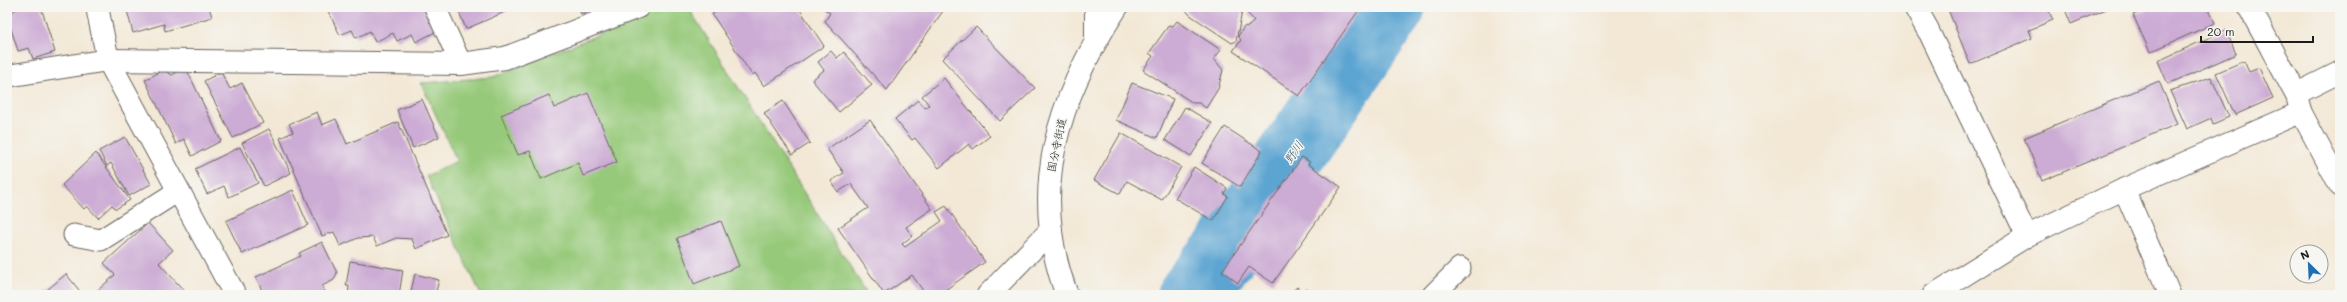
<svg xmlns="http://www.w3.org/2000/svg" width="2347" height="302" viewBox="0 0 2347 302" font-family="Mali,'Klee One',sans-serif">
<rect width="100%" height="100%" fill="#f6f6f2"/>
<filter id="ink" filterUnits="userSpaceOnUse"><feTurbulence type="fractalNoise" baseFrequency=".025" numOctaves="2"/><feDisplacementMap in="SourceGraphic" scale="8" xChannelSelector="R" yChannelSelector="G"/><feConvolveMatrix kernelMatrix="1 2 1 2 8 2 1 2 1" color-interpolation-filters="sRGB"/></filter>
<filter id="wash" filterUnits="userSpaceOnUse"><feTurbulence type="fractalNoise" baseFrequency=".012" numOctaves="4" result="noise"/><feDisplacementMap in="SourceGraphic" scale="16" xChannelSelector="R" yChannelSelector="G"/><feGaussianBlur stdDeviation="0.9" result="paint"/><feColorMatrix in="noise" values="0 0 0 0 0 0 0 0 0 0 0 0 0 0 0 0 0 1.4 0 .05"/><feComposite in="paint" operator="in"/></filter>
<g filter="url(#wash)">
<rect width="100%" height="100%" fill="#f3e8d6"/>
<polygon fill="#96c979" stroke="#59724a" points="668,7 688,7 868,295 481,295 426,176 457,161 421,83 493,77"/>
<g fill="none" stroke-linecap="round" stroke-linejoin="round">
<polyline stroke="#5ba4d2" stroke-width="67" points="1191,295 1227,250 1392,7"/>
</g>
<g id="blocks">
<g fill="#ccabd4">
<polygon points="19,7 41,7 55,52 33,59 29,48 18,51 7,16"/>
<polygon points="126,7 209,7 212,17 165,31 164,24 133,33"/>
<polygon points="326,7 426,7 437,31 416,42 412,34 397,41 393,33 375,42 370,31 356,38 352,30 340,35"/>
<polygon points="457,7 516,7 466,29"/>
<polygon points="578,7 597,7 581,14"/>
<polygon points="712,7 798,7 824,46 764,86 755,73 752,75 712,14 716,12"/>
<polygon points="822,7 937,7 943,11 887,90 825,21 830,13"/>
<polygon points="1183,7 1243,7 1236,41 1232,43 1190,15"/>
<polygon points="1251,7 1361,7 1299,96 1233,51 1241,40 1238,36 1245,26 1248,27 1254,20 1248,14"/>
<polygon points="1947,7 2047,7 2053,20 2029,30 2032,38 1970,64"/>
<polygon points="2064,7 2111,7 2071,24"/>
<polygon points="2151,7 2208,7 2215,23 2150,52 2133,15"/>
<polygon points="1177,21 1221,50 1214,59 1223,70 1218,89 1206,108 1199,103 1193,103 1143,70 1153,56 1149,53 1169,25 1173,26"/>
<polygon points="976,27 1035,88 1000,121 942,59"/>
<polygon points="2226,30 2236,54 2168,84 2158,61"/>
<polygon points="831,51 837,58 844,52 872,85 839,112 812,80 824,70 818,62"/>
<polygon points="2244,61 2249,72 2259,68 2273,98 2235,115 2216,73"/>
<polygon points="186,68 221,141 192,156 184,139 176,144 145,80 163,70 172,75"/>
<polygon points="221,72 230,89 242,83 263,123 233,138 204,81"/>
<polygon points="2211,77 2229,117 2213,124 2211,118 2187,129 2170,91"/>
<polygon points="944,78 990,136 973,149 969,144 939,168 915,138 912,140 895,119 918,100 925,108 929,105 922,96"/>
<polygon points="2159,81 2177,124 2042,181 2024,138"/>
<polygon points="1132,83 1173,99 1157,138 1116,120"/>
<polygon points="588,93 617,162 583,176 578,163 541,179 530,151 518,155 501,115 549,95 554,108"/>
<polygon points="422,99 439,137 413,148 397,110"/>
<polygon points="783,101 810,143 792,155 764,113"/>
<polygon points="1185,107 1212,123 1191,156 1165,140"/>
<polygon points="317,112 322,125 336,119 347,144 398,122 447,235 416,249 412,239 396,238 377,246 373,237 358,238 340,246 334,232 322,236 280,138 293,132 289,124"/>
<polygon points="870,120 932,209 906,227 912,236 902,244 905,247 942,221 936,212 946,206 985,262 938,295 926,295 912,275 884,294 838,228 868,208 851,184 838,192 831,181 844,173 827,149"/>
<polygon points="1225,127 1262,151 1240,187 1202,163"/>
<polygon points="269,129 291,173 264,186 242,143"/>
<polygon points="1121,133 1181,167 1162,200 1127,181 1120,194 1094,180"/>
<polygon points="125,137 151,184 129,196 111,163 107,166 99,151"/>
<polygon points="240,147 258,183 229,197 224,186 207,194 195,169"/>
<polygon points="96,153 130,200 116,209 112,205 98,218 87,206 84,209 62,185"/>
<polygon points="7,156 12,165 7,168"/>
<polygon points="1302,157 1310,162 1308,164 1341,187 1273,283 1249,267 1238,283 1222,271"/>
<polygon points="1194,167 1227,188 1224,194 1228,196 1213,221 1175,198"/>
<polygon points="293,190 308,225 242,254 226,221"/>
<polygon points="721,221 739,266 694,284 677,238"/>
<polygon points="148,223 173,250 159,263 188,295 101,295 98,290 115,275 104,263"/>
<polygon points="322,242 337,273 334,280 322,286 326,295 264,295 256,277 301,256 299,253"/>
<polygon points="350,261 403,270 399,295 348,295 349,286 346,286"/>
<polygon points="66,274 83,295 41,295"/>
<polygon points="415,274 439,280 435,295 410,295"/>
<polygon points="1297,287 1302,292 1306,288 1313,295 1288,295"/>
</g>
</g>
</g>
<g filter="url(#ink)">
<use href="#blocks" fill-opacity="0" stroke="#67635d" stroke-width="1"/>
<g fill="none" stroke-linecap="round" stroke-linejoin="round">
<g stroke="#67635d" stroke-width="23">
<g id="lane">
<polyline points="435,7 461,64"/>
<polyline points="1928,30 2027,236"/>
<polyline points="2340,72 2296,94 2301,112 2340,186"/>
<polyline points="2124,189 2170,295"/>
<polyline points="74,235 101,240 178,191"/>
<polyline points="1433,295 1460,268"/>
<polyline points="1933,295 2027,236 2124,189 2301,112"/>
</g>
</g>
<g stroke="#67635d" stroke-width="24">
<g id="street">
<polyline points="97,7 108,60 235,295"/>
<polyline points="1915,7 1928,30"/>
<polyline points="2249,7 2296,94"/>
<polyline points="7,76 108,60 461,64 505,58 638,7"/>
<polyline points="988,295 1051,230"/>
</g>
</g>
<g stroke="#67635d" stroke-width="24">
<g id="secondary">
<polyline points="1096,40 1096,7"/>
<path d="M1067,295C1027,190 1058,97 1117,7"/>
</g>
</g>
<use href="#lane" stroke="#fff" stroke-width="21"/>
<use href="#street" stroke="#fff" stroke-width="22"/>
<use href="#secondary" stroke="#fff" stroke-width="22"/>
</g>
</g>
<g text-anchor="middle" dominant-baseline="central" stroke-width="3" stroke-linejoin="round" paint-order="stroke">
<g font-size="11" fill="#1c1c1c" stroke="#f6f6f2">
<text transform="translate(1056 145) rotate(-78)">国分寺街道</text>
</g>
<g font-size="12" font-style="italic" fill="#38596e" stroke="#f6f6f2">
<text transform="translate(1293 152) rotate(-56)">野川</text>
</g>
</g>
<rect width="2347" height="302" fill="none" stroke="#f6f6f2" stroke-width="24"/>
<g transform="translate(2309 264) rotate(336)"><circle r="19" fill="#f6f6f2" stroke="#9f9f9c"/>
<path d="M0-3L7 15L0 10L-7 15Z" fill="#1f6fb2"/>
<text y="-6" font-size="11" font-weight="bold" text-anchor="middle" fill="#1c1c1c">N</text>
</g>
<path d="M2201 36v6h112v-6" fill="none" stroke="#1c1c1c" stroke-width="2"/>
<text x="2207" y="36" font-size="12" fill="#1c1c1c" stroke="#f6f6f2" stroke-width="3" paint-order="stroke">20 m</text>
</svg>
